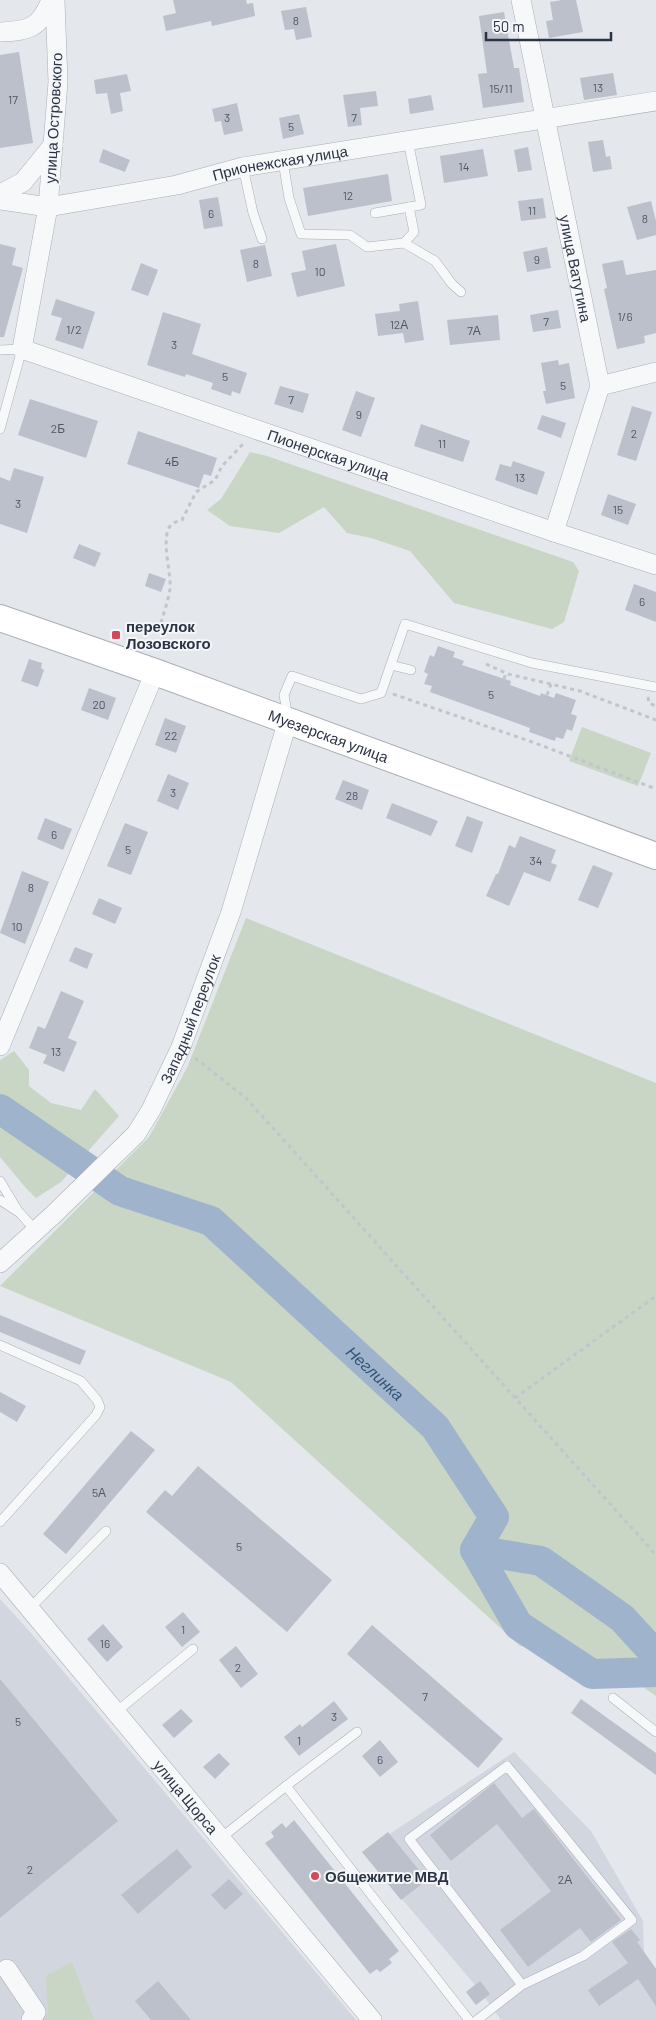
<svg xmlns="http://www.w3.org/2000/svg" width="656" height="2020" viewBox="0 0 656 2020" font-family="Barlow,sans-serif">
<rect width="100%" height="100%" fill="#e4e7ec"/>
<g fill="#d2d6de">
<polygon points="0,1599 31,1633 356,2020 0,2020"/>
<polygon points="514,1752 591,1831 643,1921 644,1952 656,1969 656,2020 501,2020 485,1998 476,2005 466,1992 475,1985 362,1852"/>
</g>
<g fill="#c9d6c5">
<polygon points="250,452 267,456 573,562 579,571 564,622 552,629 454,603 410,551 371,538 347,533 324,507 279,533 230,526 207,510 221,499"/>
<polygon points="582,727 651,753 638,786 569,761"/>
<polygon points="246,918 656,1083 656,1696 607,1662 520,1646 231,1382 0,1286 149,1137 187,1068"/>
<polygon points="14,1051 29,1070 29,1086 51,1103 81,1110 95,1089 119,1116 61,1182 36,1198 26,1188 0,1157 0,1060"/>
<polygon points="72,1962 94,2020 42,2020 48,2014 46,1976"/>
</g>
<g fill="none" stroke-linecap="round" stroke-linejoin="round">
<g stroke="#9fb4cc" stroke-width="30">
<path id="s1" d="M0,1109L120,1191L211,1221L435,1427L494,1517L475,1550L518,1625L592,1674L656,1672"/>
<polyline points="475,1550 541,1561 622,1618 656,1655"/>
</g>
</g>
<g fill="#bbc0ca">
<polygon points="173,0 246,0 247,4 253,3 255,16 212,26 211,21 166,31 163,16 176,13"/>
<polygon points="562,0 576,0 583,32 549,38 546,21 553,20 550,2"/>
<polygon points="306,7 312,37 296,40 294,29 285,30 281,11"/>
<polygon points="504,12 514,68 519,68 524,102 483,108 478,74 487,73 479,16"/>
<polygon points="19,52 33,143 0,148 0,55"/>
<polygon points="613,73 617,95 584,100 580,78"/>
<polygon points="127,74 131,91 120,93 123,111 111,114 107,93 96,94 94,80"/>
<polygon points="376,91 378,106 360,108 362,125 348,127 343,95"/>
<polygon points="431,95 434,110 410,114 408,99"/>
<polygon points="237,103 243,131 224,135 221,121 215,122 212,109"/>
<polygon points="299,114 304,134 283,139 279,118"/>
<polygon points="603,140 606,157 610,156 612,169 593,172 588,142"/>
<polygon points="528,147 532,170 518,172 514,150"/>
<polygon points="103,149 130,160 125,172 99,162"/>
<polygon points="483,149 488,176 444,183 440,156"/>
<polygon points="388,174 392,201 308,216 303,188"/>
<polygon points="218,197 223,226 204,229 199,200"/>
<polygon points="543,198 546,218 521,221 518,201"/>
<polygon points="651,201 656,221 656,235 637,240 627,207"/>
<polygon points="0,244 16,248 12,265 23,268 4,337 0,337"/>
<polygon points="336,244 345,286 297,297 291,273 306,270 302,251"/>
<polygon points="265,245 272,276 247,282 240,250"/>
<polygon points="547,247 551,268 527,272 523,252"/>
<polygon points="623,260 626,275 656,270 656,333 644,336 645,343 617,349 604,289 607,288 602,264"/>
<polygon points="141,263 158,270 148,296 131,290"/>
<polygon points="56,299 95,312 83,349 55,340 62,318 51,315"/>
<polygon points="418,301 424,340 405,343 403,333 378,336 375,314 400,311 399,304"/>
<polygon points="558,310 561,328 533,332 530,315"/>
<polygon points="163,312 201,324 192,354 247,373 240,394 232,391 231,396 211,389 213,383 186,374 185,377 147,365"/>
<polygon points="498,315 500,340 450,345 447,320"/>
<polygon points="558,360 559,365 569,363 575,398 546,404 543,391 546,391 541,363"/>
<polygon points="280,386 309,394 303,413 274,404"/>
<polygon points="356,391 375,398 361,437 342,430"/>
<polygon points="30,399 98,421 86,458 18,435"/>
<polygon points="632,406 652,412 636,461 617,455"/>
<polygon points="542,415 566,423 561,438 537,429"/>
<polygon points="421,424 470,441 463,462 414,446"/>
<polygon points="138,431 217,458 211,476 204,474 199,488 127,464"/>
<polygon points="513,461 545,472 537,495 495,480 500,464 511,467"/>
<polygon points="14,468 44,477 27,533 0,524 0,477 10,481"/>
<polygon points="608,494 636,504 628,525 601,515"/>
<polygon points="79,544 101,553 95,567 73,558"/>
<polygon points="149,573 166,579 161,592 145,586"/>
<polygon points="634,584 656,592 656,622 625,610"/>
<polygon points="438,646 455,652 453,657 464,661 462,665 511,681 510,685 540,696 541,693 554,698 556,693 576,700 571,714 577,716 572,731 567,729 563,739 556,737 555,741 529,732 530,728 430,692 432,686 424,684 428,674 424,672 430,655 434,657"/>
<polygon points="29,659 42,663 41,668 44,670 38,687 21,681"/>
<polygon points="89,688 116,698 108,720 81,710"/>
<polygon points="165,718 186,726 176,753 155,745"/>
<polygon points="168,774 189,783 178,810 157,801"/>
<polygon points="343,780 369,790 362,810 335,799"/>
<polygon points="392,803 438,821 431,836 386,818"/>
<polygon points="467,816 483,822 472,853 455,846"/>
<polygon points="45,818 72,829 63,850 37,839"/>
<polygon points="125,823 148,832 131,875 107,866"/>
<polygon points="520,836 556,850 551,863 557,865 550,882 524,872 509,906 486,896 496,874 498,874 509,845 515,848"/>
<polygon points="593,865 613,873 598,908 578,900"/>
<polygon points="22,871 49,882 25,944 0,933"/>
<polygon points="99,898 122,908 115,924 92,914"/>
<polygon points="75,947 93,954 87,969 69,961"/>
<polygon points="61,991 84,1001 68,1038 77,1042 64,1072 43,1063 47,1055 29,1048 38,1026 45,1029"/>
<polygon points="0,1315 86,1351 80,1365 0,1332"/>
<polygon points="0,1392 26,1406 17,1422 0,1412"/>
<polygon points="131,1431 155,1450 66,1554 43,1534"/>
<polygon points="198,1466 332,1580 287,1632 146,1512 165,1490 172,1496"/>
<polygon points="183,1612 200,1632 182,1647 165,1627"/>
<polygon points="103,1624 123,1647 107,1662 87,1639"/>
<polygon points="372,1625 503,1739 478,1768 347,1654"/>
<polygon points="236,1646 258,1674 241,1688 219,1660"/>
<polygon points="0,1679 118,1821 0,1918"/>
<polygon points="581,1699 656,1753 656,1775 571,1713"/>
<polygon points="334,1701 348,1719 299,1756 284,1737 300,1724 302,1727"/>
<polygon points="181,1709 193,1721 174,1738 162,1725"/>
<polygon points="380,1740 398,1762 380,1777 362,1756"/>
<polygon points="219,1753 230,1764 215,1779 203,1767"/>
<polygon points="494,1783 522,1818 534,1809 621,1920 591,1942 580,1928 528,1967 500,1930 551,1891 497,1824 451,1861 430,1835"/>
<polygon points="294,1820 399,1951 389,1959 392,1963 380,1972 377,1969 370,1974 265,1843 274,1837 271,1832 282,1823 286,1828"/>
<polygon points="388,1832 427,1880 401,1900 362,1852"/>
<polygon points="177,1849 192,1867 138,1914 121,1895"/>
<polygon points="229,1879 243,1894 225,1910 211,1895"/>
<polygon points="631,1929 640,1940 637,1942 656,1969 656,2006 638,1979 599,2006 588,1990 628,1963 612,1942"/>
<polygon points="158,1981 191,2020 151,2020 135,2001"/>
<polygon points="480,1981 490,1994 476,2005 466,1992"/>
</g>
<g fill="none" stroke-linecap="round" stroke-linejoin="round">
<g stroke="#a9aeb7" stroke-width="10">
<g id="lane">
<polyline points="283,161 289,198 301,234 350,235 367,247 404,243 414,232 409,207"/>
<polyline points="243,167 253,213 262,239"/>
<polyline points="375,213 421,205 408,141"/>
<polyline points="404,243 435,261 452,284 461,292"/>
<polyline points="0,350 22,349 0,429"/>
<polyline points="391,665 411,670"/>
<polyline points="288,718 284,695 292,676 361,699 381,693 405,624 532,663 656,687"/>
<polyline points="0,1181 18,1211"/>
<polyline points="0,1200 20,1213 35,1230"/>
<polyline points="0,1345 81,1381 97,1400 100,1407 96,1415 0,1522"/>
<polyline points="29,1609 106,1531"/>
<polyline points="613,1698 656,1732"/>
<polyline points="116,1712 193,1649"/>
<polyline points="286,1786 469,2020"/>
<polyline points="221,1838 286,1786 357,1732"/>
<polyline points="477,2020 522,1985 583,1956 632,1920 507,1766 409,1839 522,1985"/>
</g>
</g>
<g stroke="#a9aeb7" stroke-width="20">
<g id="street">
<path id="s2" d="M55,0L58,82L48,207L22,349L554,532L656,565"/>
<path id="s3" d="M521,0L600,386L554,532"/>
<path d="M0,32C29,31 40,28 51,0"/>
<polyline points="0,194 23,182 53,145"/>
<path id="s4" d="M0,200L48,207L177,185L243,167L656,101"/>
<polyline points="600,386 656,372"/>
<polyline points="0,1046 155,672"/>
<path id="s5" d="M0,1263L53,1215L136,1134L151,1110L181,1047L231,912L288,720"/>
<path id="s6" d="M0,1573L372,2020"/>
<polyline points="7,1969 36,2012 31,2020"/>
</g>
</g>
<g stroke="#a9aeb7" stroke-width="28">
<g id="secondary">
<path id="s7" d="M0,618L155,672L656,856"/>
</g>
</g>
<g stroke="#c2c5cb" stroke-width="3" stroke-dasharray="4 4" stroke-linecap="butt">
<path d="M161,623C164,612 168,601 170,589C172,574 159,535 172,524C174,522 179,521 182,520L196,492L215,480L222,466L244,443"/>
<polyline points="486,664 508,674 580,691 656,720"/>
<polyline points="504,679 506,673"/>
<polyline points="393,694 535,743 656,789"/>
<polyline points="547,695 551,684"/>
<polyline points="648,697 649,703 656,706"/>
<polyline points="195,1058 246,1098 656,1555"/>
<polyline points="515,1398 656,1296"/>
</g>
<use href="#lane" stroke="#f7f8fa" stroke-width="9"/>
<use href="#street" stroke="#f7f8fa" stroke-width="19"/>
<use href="#secondary" stroke="#fff" stroke-width="26"/>
</g>
<g fill="#d1495b" stroke="#f4f6f9" stroke-width="2">
<rect x="111" y="630" width="10" height="10" rx="2.5"/>
<circle cx="315" cy="1876" r="5"/>
</g>
<g text-anchor="middle" dominant-baseline="central" stroke-width="4" stroke-linejoin="round" paint-order="stroke">
<g font-size="12" fill="#4f5766">
<text x="296" y="20">8</text>
<text x="598" y="87">13</text>
<text x="501" y="88">15/11</text>
<text x="13" y="99">17</text>
<text x="227" y="117">3</text>
<text x="354" y="117">7</text>
<text x="291" y="126">5</text>
<text x="464" y="166">14</text>
<text x="348" y="195">12</text>
<text x="532" y="210">11</text>
<text x="211" y="213">6</text>
<text x="645" y="218">8</text>
<text x="537" y="259">9</text>
<text x="256" y="263">8</text>
<text x="320" y="271">10</text>
<text x="625" y="316">1/6</text>
<text x="546" y="321">7</text>
<text x="399" y="324">12А</text>
<text x="74" y="329">1/2</text>
<text x="474" y="330">7А</text>
<text x="174" y="344">3</text>
<text x="225" y="376">5</text>
<text x="563" y="385">5</text>
<text x="291" y="399">7</text>
<text x="359" y="414">9</text>
<text x="58" y="428">2Б</text>
<text x="634" y="433">2</text>
<text x="442" y="443">11</text>
<text x="172" y="461">4Б</text>
<text x="520" y="477">13</text>
<text x="18" y="503">3</text>
<text x="618" y="509">15</text>
<text x="642" y="601">6</text>
<text x="491" y="694">5</text>
<text x="99" y="704">20</text>
<text x="171" y="735">22</text>
<text x="173" y="792">3</text>
<text x="352" y="795">28</text>
<text x="54" y="834">6</text>
<text x="128" y="849">5</text>
<text x="536" y="860">34</text>
<text x="31" y="887">8</text>
<text x="17" y="926">10</text>
<text x="56" y="1051">13</text>
<text x="99" y="1492">5А</text>
<text x="239" y="1546">5</text>
<text x="183" y="1629">1</text>
<text x="105" y="1643">16</text>
<text x="238" y="1667">2</text>
<text x="425" y="1696">7</text>
<text x="334" y="1716">3</text>
<text x="18" y="1721">5</text>
<text x="299" y="1740">1</text>
<text x="380" y="1759">6</text>
<text x="30" y="1869">2</text>
<text x="565" y="1879">2А</text>
</g>
<g font-size="15" fill="#2b3445" stroke="#f4f6f9">
<text transform="translate(53 118) rotate(-87)">улица Островского</text>
<text stroke="none"><textPath href="#s4" startOffset="285">Прионежская улица</textPath></text>
<text stroke="none"><textPath href="#s3" startOffset="274">улица Ватутина</textPath></text>
<text stroke="none"><textPath href="#s2" startOffset="676">Пионерская улица</textPath></text>
<text stroke="none"><textPath href="#s7" startOffset="349">Муезерская улица</textPath></text>
<text stroke="none"><textPath href="#s5" startOffset="315">Западный переулок</textPath></text>
<text stroke="none"><textPath href="#s6" startOffset="291">улица Щорса</textPath></text>
</g>
<g font-size="15" font-weight="bold" fill="#2b3445" stroke="#f4f6f9" text-anchor="start">
<text x="126" y="626">переулок<tspan x="126" dy="17">Лозовского</tspan></text>
<text x="325" y="1876">Общежитие МВД</text>
</g>
<g font-size="16" font-style="italic" fill="#34527a" stroke="#f4f6f9">
<text stroke="none"><textPath href="#s1" startOffset="465">Неглинка</textPath></text>
</g>
</g>
<path d="M486 32v8h125v-8" fill="none" stroke="#2b3445" stroke-width="2.5"/>
<text x="493" y="32" font-size="15" fill="#2b3445" stroke="#f4f6f9" stroke-width="4" paint-order="stroke">50 m</text>
</svg>
